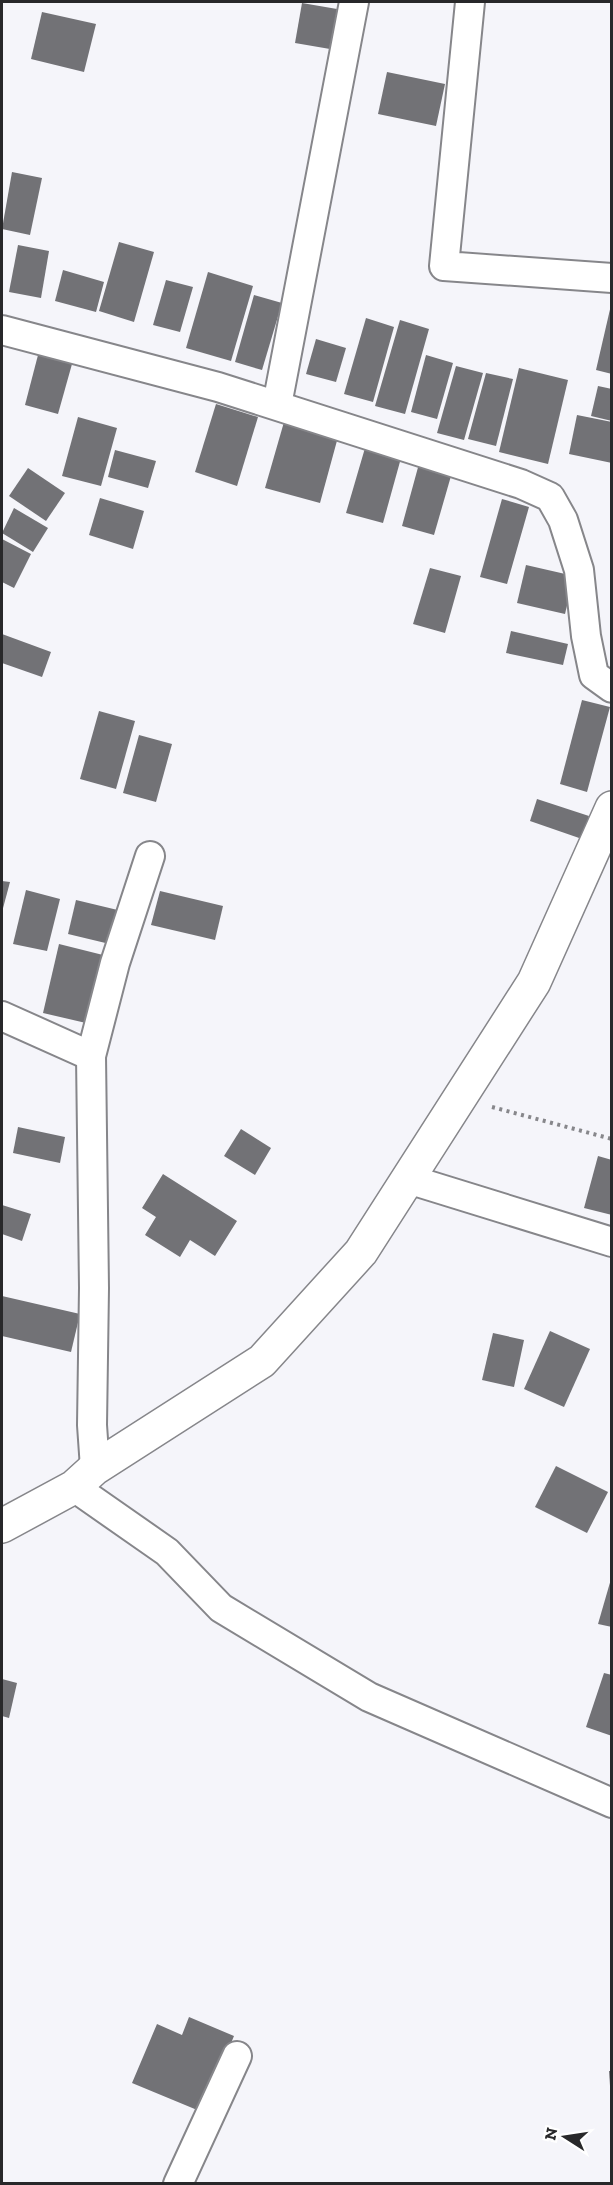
<svg xmlns="http://www.w3.org/2000/svg" width="613" height="2185" viewBox="0 0 613 2185" font-family="'Zilla Slab',serif">
<rect width="100%" height="100%" fill="#f5f5fa"/>
<g fill="#727276">
<polygon points="302,3 337,9 330,49 295,43"/>
<polygon points="42,12 96,24 84,72 31,59"/>
<polygon points="387,72 445,84 436,126 378,114"/>
<polygon points="12,172 42,178 30,235 2,229"/>
<polygon points="119,242 154,252 134,322 99,311"/>
<polygon points="18,245 49,251 41,298 9,292"/>
<polygon points="63,270 104,282 96,312 55,301"/>
<polygon points="208,272 253,286 231,361 186,348"/>
<polygon points="166,280 193,287 180,332 153,325"/>
<polygon points="254,295 282,303 262,370 235,362"/>
<polygon points="611,305 612,305 612,374 596,370"/>
<polygon points="366,318 394,327 373,402 344,394"/>
<polygon points="400,320 429,329 405,414 375,406"/>
<polygon points="316,339 346,348 336,382 306,374"/>
<polygon points="38,355 72,364 58,414 25,405"/>
<polygon points="426,355 453,363 437,419 411,412"/>
<polygon points="456,366 483,373 464,440 437,433"/>
<polygon points="519,368 568,380 548,464 499,452"/>
<polygon points="486,373 513,379 496,446 468,439"/>
<polygon points="598,386 612,389 612,421 591,416"/>
<polygon points="216,404 258,417 237,486 195,472"/>
<polygon points="577,415 612,422 612,463 569,454"/>
<polygon points="78,417 117,428 101,486 62,476"/>
<polygon points="284,422 338,437 320,503 265,488"/>
<polygon points="365,448 401,458 383,523 346,513"/>
<polygon points="115,450 156,461 148,488 108,477"/>
<polygon points="420,460 453,469 434,535 402,526"/>
<polygon points="28,468 65,493 46,521 9,496"/>
<polygon points="100,498 144,511 133,549 89,535"/>
<polygon points="502,499 529,507 507,584 480,577"/>
<polygon points="14,508 48,528 33,552 2,533"/>
<polygon points="2,539 31,554 14,588 2,582"/>
<polygon points="526,565 574,576 565,614 517,603"/>
<polygon points="430,568 461,576 445,633 413,624"/>
<polygon points="511,631 568,644 563,665 506,653"/>
<polygon points="2,634 51,652 42,677 2,663"/>
<polygon points="582,700 610,707 587,792 560,784"/>
<polygon points="99,711 135,721 116,789 80,779"/>
<polygon points="139,735 172,744 156,802 123,793"/>
<polygon points="537,799 589,816 582,839 530,821"/>
<polygon points="2,881 10,882 2,912"/>
<polygon points="26,890 60,899 47,951 13,944"/>
<polygon points="160,891 223,906 215,940 151,925"/>
<polygon points="76,900 126,912 118,946 68,934"/>
<polygon points="59,944 103,955 86,1023 43,1013"/>
<polygon points="18,1127 65,1137 60,1163 13,1153"/>
<polygon points="241,1129 271,1148 255,1175 224,1156"/>
<polygon points="598,1156 612,1160 612,1215 584,1208"/>
<polygon points="163,1174 237,1221 215,1256 190,1240 180,1257 145,1235 156,1217 142,1208"/>
<polygon points="2,1205 31,1214 22,1241 2,1234"/>
<polygon points="2,1296 80,1314 71,1352 2,1336"/>
<polygon points="550,1331 590,1349 564,1407 524,1389"/>
<polygon points="493,1333 524,1340 514,1387 482,1380"/>
<polygon points="556,1466 608,1492 587,1533 535,1507"/>
<polygon points="611,1579 612,1579 612,1627 598,1624"/>
<polygon points="604,1673 612,1675 612,1736 586,1727"/>
<polygon points="2,1679 17,1683 9,1718 2,1716"/>
<polygon points="189,2017 234,2036 202,2112 132,2083 157,2024 182,2035"/>
<polygon points="609,2071 612,2071 612,2086 610,2086"/>
</g>
<g fill="none" stroke-linecap="round" stroke-linejoin="round">
<g stroke="#86868a" stroke-width="32">
<g id="minor">
<polyline points="470,2 444,266 612,278"/>
<polyline points="2,330 218,387 521,484 550,497 563,520 579,570 586,636 594,675 612,688"/>
<polyline points="277,405 354,2"/>
<polyline points="2,1016 91,1056"/>
<polyline points="408,1179 612,1242"/>
<polyline points="95,1468 92,1425 94,1288 91,1056 115,963 150,856"/>
<polyline points="74,1487 167,1552 221,1608 369,1697 612,1803"/>
<polyline points="178,2184 237,2056"/>
</g>
</g>
<g stroke="#86868a" stroke-width="36">
<polyline id="secondary" points="2,1526 74,1487 95,1468 262,1361 361,1252 534,982 612,808"/>
</g>
<polyline stroke="#87878b" stroke-width="4" stroke-dasharray="3 4.5" stroke-linecap="butt" points="492,1107 612,1139"/>
<use href="#minor" stroke="#fff" stroke-width="28"/>
<use href="#secondary" stroke="#fff" stroke-width="33"/>
</g>
<rect width="613" height="2185" fill="none" stroke="#28282a" stroke-width="6"/>
<g transform="translate(565 2137) rotate(282)" stroke="#ffffff" stroke-width="4.5" paint-order="stroke">
<path d="M0-4.5L10 22L0 15L-10 22Z" fill="#28282a"/>
<text y="-9" font-size="16" font-weight="bold" text-anchor="middle" fill="#28282a">N</text>
</g>
</svg>
